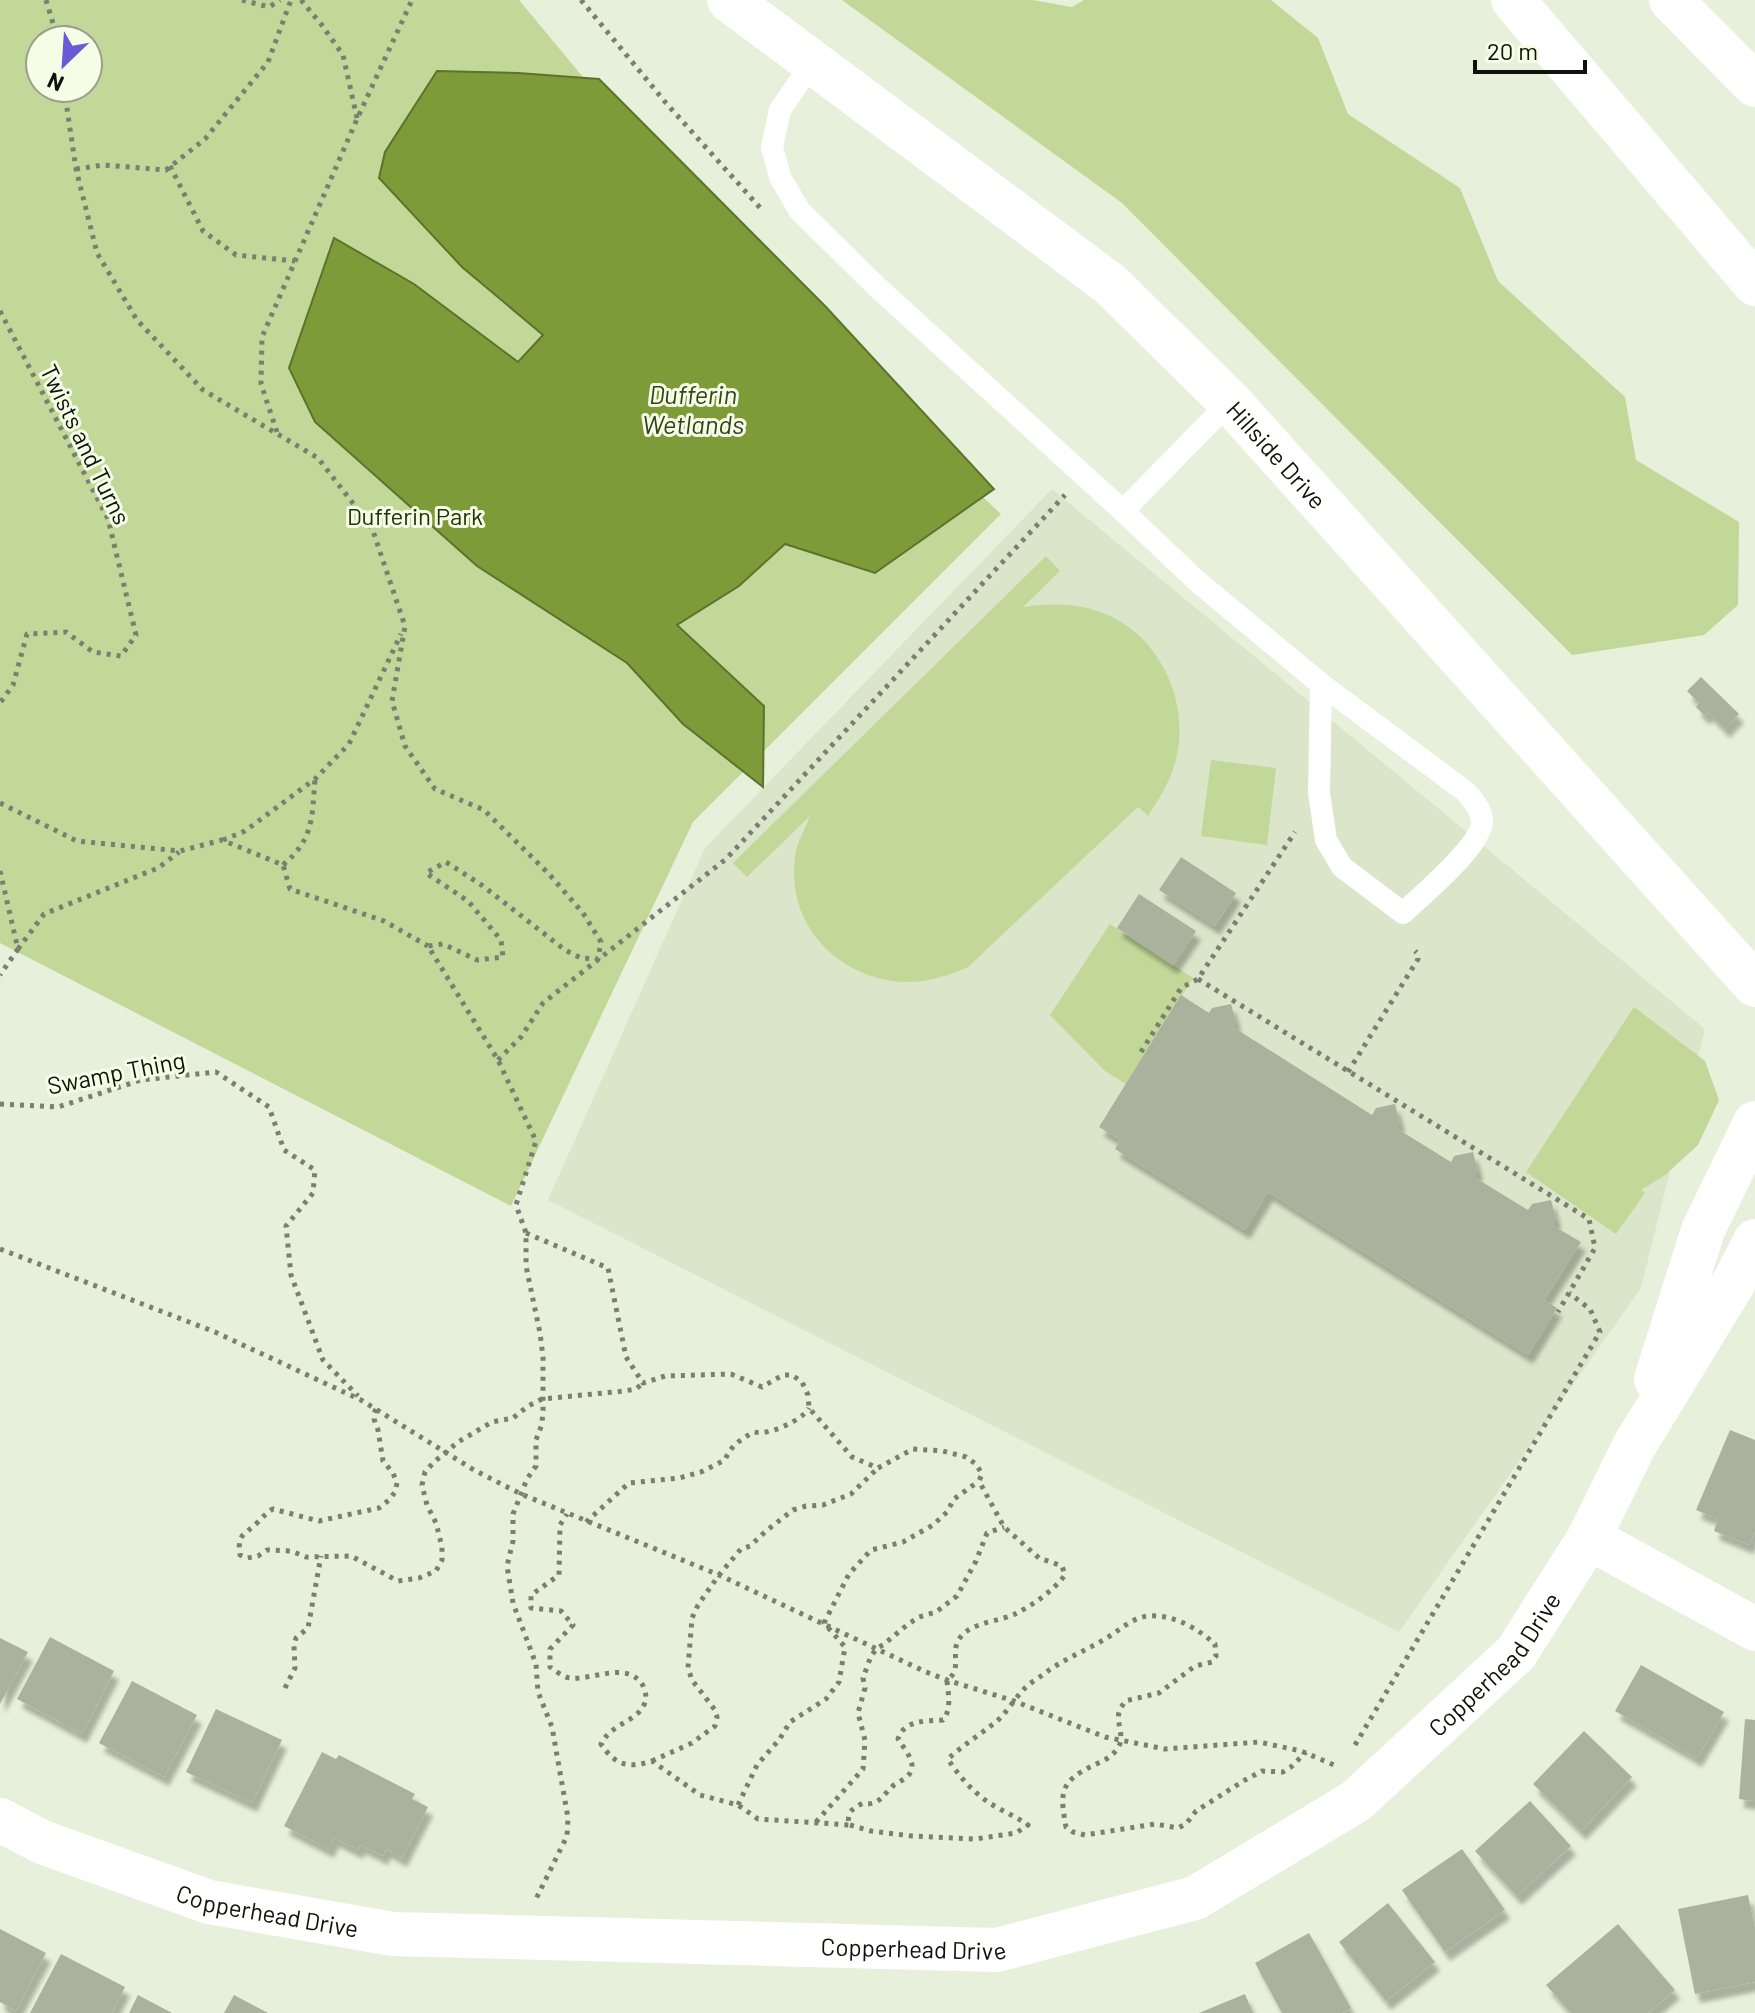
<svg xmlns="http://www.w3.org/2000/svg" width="1755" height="2013" viewBox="0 0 1755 2013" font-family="Barlow,sans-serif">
<defs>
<filter id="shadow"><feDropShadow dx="5" dy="9" stdDeviation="2" flood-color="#0004"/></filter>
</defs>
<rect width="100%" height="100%" fill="#e7f0da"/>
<polygon fill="#dbe5c9" points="1052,489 1705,1029 1641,1288 1399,1632 548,1200 705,848"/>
<g fill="#c2d898" fill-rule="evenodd">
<path d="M0,0H519L621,123L942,459L1001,514L693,822L511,1206L0,943ZM40,40H88V88H40Z"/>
<polygon points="842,0 1032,0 1072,7 1084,0 1271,0 1318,38 1348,114 1460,188 1498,281 1625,397 1636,460 1739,522 1738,605 1704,635 1572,655 1122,203"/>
<path d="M1046,556L1060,571L1023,607C1050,603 1077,603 1103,613C1158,634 1189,698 1177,755C1172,778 1160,798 1148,816L1138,807L968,967C948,976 925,983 902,982C836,977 786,924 795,856C797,842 805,829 810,816L747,877L733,863Z"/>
<polygon points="1211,760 1276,768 1267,845 1201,836"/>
<polygon points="1110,924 1193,978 1126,1084 1105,1071 1050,1015"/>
<polygon points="1634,1007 1705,1061 1719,1100 1698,1145 1665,1175 1641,1190 1645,1193 1616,1234 1526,1172"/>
</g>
<polygon fill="#7e9b39" stroke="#5d722b" stroke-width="2" points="437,71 518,73 599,79 826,307 994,489 875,573 785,544 739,586 677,625 764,706 763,787 683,724 627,663 477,566 315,422 289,368 334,238 414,284 518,362 543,335 462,267 379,178 385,152"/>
<g fill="#aab29d" filter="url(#shadow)">
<polygon points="1701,677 1739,714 1725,729 1708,712 1705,716 1696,707 1699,703 1687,691"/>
<polygon points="1181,857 1236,893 1215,926 1159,890"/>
<polygon points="1139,894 1196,931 1173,965 1117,928"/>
<polygon points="1181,995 1209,1013 1212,1008 1231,1004 1236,1022 1233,1027 1372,1115 1376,1108 1395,1104 1400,1123 1396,1128 1451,1162 1454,1156 1473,1152 1478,1171 1474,1177 1528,1210 1532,1204 1551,1200 1556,1219 1552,1225 1581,1242 1544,1300 1557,1308 1528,1355 1268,1192 1245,1230 1115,1149 1120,1140 1099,1127"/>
<polygon points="1730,1430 1755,1440 1755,1531 1749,1545 1714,1531 1718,1519 1696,1510"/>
<polygon points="50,1637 114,1671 82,1734 17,1699"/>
<polygon points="0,1638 28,1652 0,1704"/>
<polygon points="1641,1665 1724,1712 1697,1758 1615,1711"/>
<polygon points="132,1681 197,1715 164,1777 99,1743"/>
<polygon points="216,1709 282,1740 252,1803 186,1772"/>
<polygon points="1745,1719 1755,1720 1755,1801 1739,1799"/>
<polygon points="1584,1731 1632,1777 1581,1831 1533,1784"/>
<polygon points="322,1752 336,1759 339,1755 415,1794 412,1799 428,1807 402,1858 386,1849 383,1856 360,1845 358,1850 334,1838 329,1849 284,1826"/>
<polygon points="1530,1801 1571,1846 1517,1896 1475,1851"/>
<polygon points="1462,1849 1505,1910 1445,1952 1402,1890"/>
<polygon points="1748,1895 1755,1928 1755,1982 1695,1994 1678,1909"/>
<polygon points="1388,1903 1435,1962 1386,2001 1339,1942"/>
<polygon points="1618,1924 1675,1990 1648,2013 1571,2013 1546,1985"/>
<polygon points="0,1929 46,1953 16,2011 0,2002"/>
<polygon points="1309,1933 1351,2008 1342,2013 1282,2013 1255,1963"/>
<polygon points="61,1954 125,1987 112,2013 30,2013"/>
<polygon points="1245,1994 1253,2013 1199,2013"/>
<polygon points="138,1995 172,2013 129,2013"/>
<polygon points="234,1995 268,2013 224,2013"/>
</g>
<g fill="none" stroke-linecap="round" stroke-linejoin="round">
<g stroke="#7a7f71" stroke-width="5" stroke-dasharray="4 6" stroke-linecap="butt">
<polyline points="46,0 58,40"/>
<polyline points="242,0 269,7 280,0"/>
<polyline points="301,0 321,24 343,55 357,118"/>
<polyline points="581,0 666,103 763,211"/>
<polyline points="64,88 76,169 97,253 137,320 203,390 318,458 372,528 405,626 392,701 405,746 435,789 484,810 549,874 583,913 601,942 598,959 581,958 565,950 483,886 446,862 426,873 468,901 501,940 503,957 477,960 443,944 428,946 498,1060 536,1141 516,1205 526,1233 526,1266 540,1333 543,1357 543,1409 542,1424 536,1440 536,1466 527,1479 513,1514 513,1541 507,1566 513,1603 536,1664 538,1692 552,1727 568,1818 567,1836 536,1899"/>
<polyline points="170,166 203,231 236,255 295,261"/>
<polyline points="76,169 103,165 166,170 205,139 268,62 291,0"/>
<polyline points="0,311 108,519 136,635 121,656 93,652 66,632 27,634 13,685 0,703"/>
<polyline points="277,432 261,384 262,337 357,119 412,0"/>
<polyline points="0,803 77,841 180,851 222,840 283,865 290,889 384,921 428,946"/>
<polyline points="223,840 245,831 315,779 349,744 401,634"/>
<path d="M283,865C314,839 312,817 315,779"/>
<polyline points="0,871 18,949 0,975"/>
<polyline points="18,949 44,914 158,868 179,852"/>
<polyline points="1198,979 1589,1219 1595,1248 1558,1312"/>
<polyline points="1141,1052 1181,988 1198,979 1295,832"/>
<polyline points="498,1060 521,1037 543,1003 726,859 1065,495"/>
<polyline points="1348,1072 1418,959 1418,954 1415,951"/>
<polyline points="0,1104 58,1107 141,1080 216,1072 269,1107 284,1150 315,1170 313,1193 286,1226 291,1275 323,1360 358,1396"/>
<path d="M526,1233L608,1268L626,1357L643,1383L665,1376L731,1374L762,1387L783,1375H792L802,1382L808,1395L809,1408L852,1457L878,1468L913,1449L943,1451L966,1457L976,1464L982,1474L979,1481L1004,1527L1039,1558L1062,1566L1065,1575C1053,1591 1033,1605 1015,1614C1002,1620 980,1622 967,1631C944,1647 966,1667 947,1680C948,1694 952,1709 943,1720C925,1721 904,1720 898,1739C903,1747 913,1758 912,1768C910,1778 901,1780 894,1785C883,1794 879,1807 863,1803C853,1808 845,1813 850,1825L758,1819L738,1805L700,1795L652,1761C628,1769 615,1765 601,1744C611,1723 640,1721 645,1702C647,1696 645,1689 642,1684C626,1661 594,1680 571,1678C564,1678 556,1671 550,1667V1649L573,1625L561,1611L531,1608V1595L559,1575L560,1525L567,1514"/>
<polyline points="0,1249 215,1332 361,1400 474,1470 521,1494 719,1575 926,1672 947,1680 1014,1701 1105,1737 1165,1749 1259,1742 1301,1751 1334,1765 1335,1767"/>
<path d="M376,1409L374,1413V1419L378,1430L383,1461L393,1473L397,1483L395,1492L389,1500L379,1508L319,1521L273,1509C266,1513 263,1517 258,1522C244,1536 237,1533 240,1555L247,1558L258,1556L267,1550L291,1551L306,1557L351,1556L398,1581L419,1578L436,1571L442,1560V1547L436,1523L427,1505L422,1485L425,1472L434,1462L458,1442L492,1422L513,1418L528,1406L542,1399L624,1391L636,1389L643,1383"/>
<path d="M586,1522L629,1483L679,1478L701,1472L725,1460C731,1445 740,1440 754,1432C768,1436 803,1420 809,1408"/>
<polyline points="285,1688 295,1668 294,1646 296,1638 308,1628 321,1556"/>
<polyline points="1355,1745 1600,1332 1590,1309 1569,1293"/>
<polyline points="652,1761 692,1743 715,1726 717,1717 715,1710 692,1680 688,1668 692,1618 698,1605 719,1575 741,1549 750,1546 766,1531 793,1510 806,1506 823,1505 851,1494 878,1468"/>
<polyline points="738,1805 757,1765 779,1740 790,1722 826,1699 839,1682 845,1647 824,1623 849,1574 871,1550 903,1542 933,1525 947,1512 954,1499 979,1481"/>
<polyline points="816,1822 863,1769 865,1740 858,1713 865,1688 863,1678 871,1656 877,1648 883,1645 907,1625 919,1617 936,1612 957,1596 976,1561 987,1533 1004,1527"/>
<path d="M850,1825L871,1831L912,1836L975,1839L1016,1833L1028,1825C1015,1816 1000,1810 988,1802C972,1791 958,1775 948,1759C963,1745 981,1734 997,1721C1008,1711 1015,1698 1025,1688C1031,1682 1039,1678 1045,1673C1064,1659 1085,1651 1105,1639C1119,1631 1131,1618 1148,1616C1173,1614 1197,1628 1215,1644L1216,1656L1212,1662L1195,1666L1159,1693L1125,1701C1123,1705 1120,1708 1119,1712C1116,1724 1126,1738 1117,1749C1111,1758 1101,1762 1092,1766C1059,1782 1060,1794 1066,1827L1073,1832L1085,1835L1155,1824L1178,1828L1186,1824L1196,1811L1245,1780L1262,1771L1283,1772L1291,1767L1306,1752"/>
</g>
<g stroke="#fff" stroke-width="22">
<polyline points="813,62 780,110 772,147 780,177 799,210 876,286 1123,511"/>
<path d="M1231,403L1211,421L1123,511L1198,582L1321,684L1319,793L1326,840L1342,867L1403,913C1422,895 1485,843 1482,819C1480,808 1473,800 1466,792L1321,684"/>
</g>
<polyline stroke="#fff" stroke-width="44" points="1589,1538 1755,1629"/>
<g stroke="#fff" stroke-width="44">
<path id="s1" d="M729,0L1110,284L1231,403L1755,985"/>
<polyline points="1656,1379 1703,1230 1755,1123"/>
<path id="s2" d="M0,1820L42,1842L209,1902L393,1934L997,1950L1195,1898L1356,1801L1516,1653L1589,1538L1634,1446L1733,1284L1755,1241"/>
</g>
<g stroke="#fff" stroke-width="44">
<polyline points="1513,0 1755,284"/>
<polyline points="1671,0 1755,85"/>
</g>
</g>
<g text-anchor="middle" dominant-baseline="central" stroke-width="6" stroke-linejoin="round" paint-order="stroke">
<g font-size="24" fill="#0f120b" stroke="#f5fde7">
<text transform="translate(86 444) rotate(64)">Twists and Turns</text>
<text stroke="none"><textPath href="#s1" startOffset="714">Hillside Drive</textPath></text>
<text transform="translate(116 1072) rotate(-11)">Swamp Thing</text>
<text stroke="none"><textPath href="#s2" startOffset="1604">Copperhead Drive</textPath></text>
<text stroke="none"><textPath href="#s2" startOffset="284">Copperhead Drive</textPath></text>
<text stroke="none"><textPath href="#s2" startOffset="932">Copperhead Drive</textPath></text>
</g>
<g font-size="24" fill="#243006" stroke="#f5fde7">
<text x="415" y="515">Dufferin Park</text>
</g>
<g font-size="26" font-style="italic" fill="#36421a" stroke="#f5fde7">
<text x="693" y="393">Dufferin<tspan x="693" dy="30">Wetlands</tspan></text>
</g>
</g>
<g transform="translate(64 64) rotate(205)"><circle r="38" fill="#f5fde7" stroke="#999f8f" stroke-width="2"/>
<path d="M0-6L14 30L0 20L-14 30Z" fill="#695bd5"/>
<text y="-12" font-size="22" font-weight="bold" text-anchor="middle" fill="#0f120b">N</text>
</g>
<path d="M1475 60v12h110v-12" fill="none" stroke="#0f120b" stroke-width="4"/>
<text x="1487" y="60" font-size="24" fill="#0f120b" stroke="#f5fde7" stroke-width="6" paint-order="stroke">20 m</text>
</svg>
